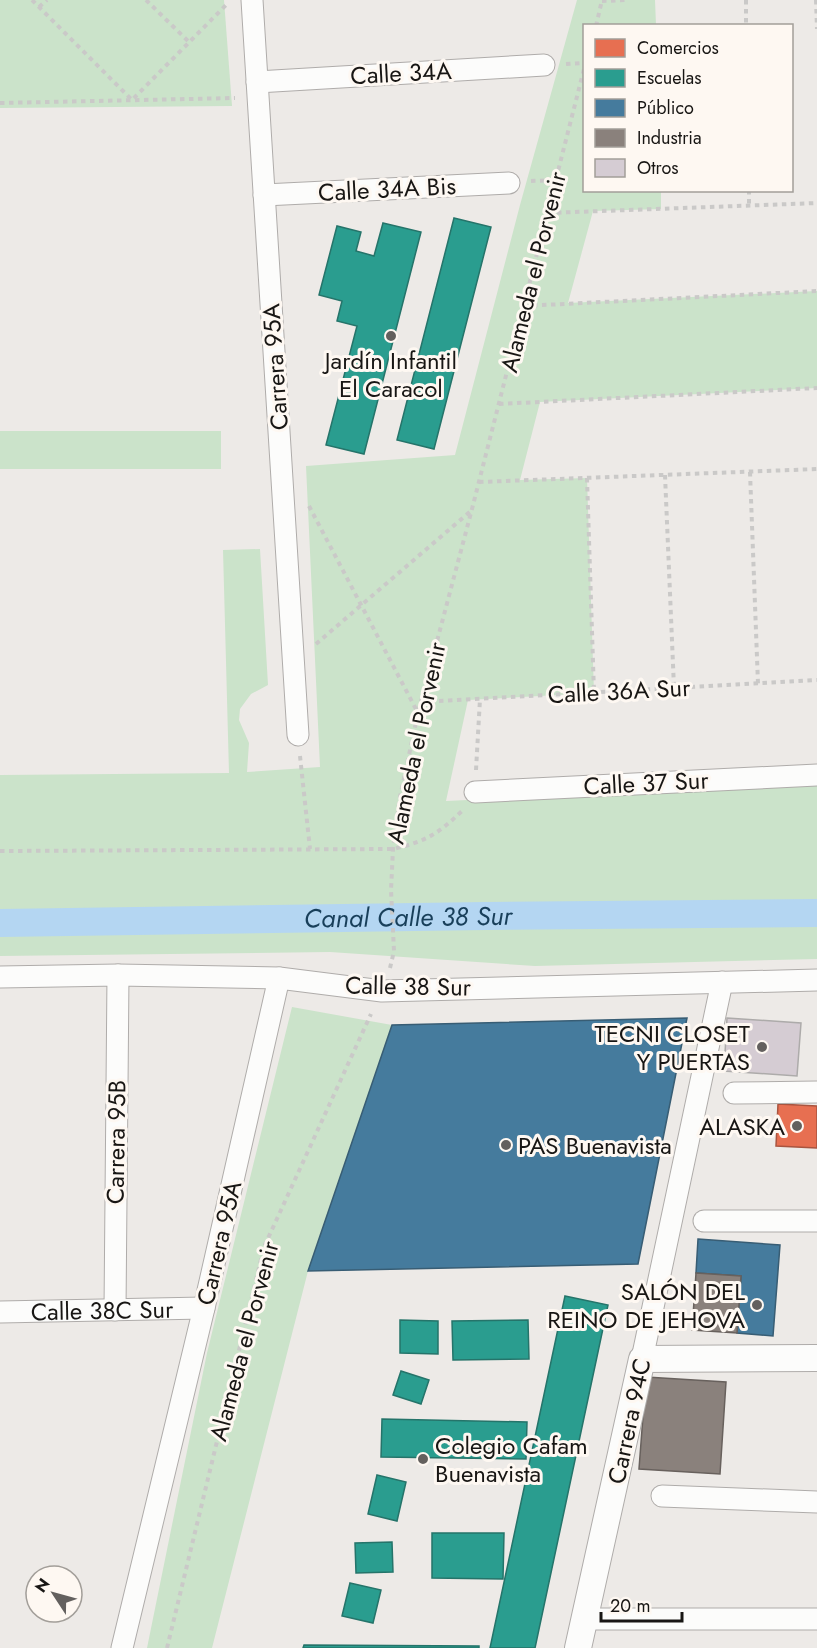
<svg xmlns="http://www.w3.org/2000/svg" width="817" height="1648" viewBox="0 0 817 1648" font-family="Jost,sans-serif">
<rect width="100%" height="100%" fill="#edeae7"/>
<g fill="#cbe3ca">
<polygon points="0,0 224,0 232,106 0,108"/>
<polygon points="577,0 655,0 656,25 584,26 584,190 661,191 661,209 593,211 568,303 817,291 817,388 540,402 520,480 587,478 594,693 468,700 446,801 817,784 817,959 535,966 330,952 0,956 0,775 229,773 223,550 260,549 268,685 251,694 240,709 239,720 249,743 247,772 320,767 306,466 455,455 520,205"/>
<rect x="0" y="431" width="221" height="38"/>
<polygon points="292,1007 392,1025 308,1271 212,1648 147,1648 207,1353"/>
</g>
<polygon fill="#e76f51" stroke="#a9543f" stroke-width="1.5" points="778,1104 817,1106 817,1148 776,1146"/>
<g fill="#2a9d8f" stroke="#25746a" stroke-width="1.5">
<polygon points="454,218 491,227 434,449 397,440"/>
<polygon points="383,223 421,232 364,454 326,445 357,326 337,321 342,301 319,295 337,226 361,232 356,251 374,256"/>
<polygon points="565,1296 608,1305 535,1648 490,1648"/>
<polygon points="400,1320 438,1321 438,1354 400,1353"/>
<polygon points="528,1320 529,1359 453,1360 452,1321"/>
<polygon points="401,1371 429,1380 421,1404 393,1395"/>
<polygon points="382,1419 527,1422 526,1459 381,1457"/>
<polygon points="377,1475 406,1482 397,1521 368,1514"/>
<polygon points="432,1533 504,1533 503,1579 432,1578"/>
<polygon points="392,1542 393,1572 356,1573 355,1543"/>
<polygon points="350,1583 381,1590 373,1623 342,1616"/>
<polygon points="304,1645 479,1646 479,1648 303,1648"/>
</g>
<g fill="#457b9d" stroke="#385d74" stroke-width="1.5">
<polygon points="687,1018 638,1264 308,1271 392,1025"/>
<polygon points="698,1239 780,1245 773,1336 737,1333 741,1276 696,1273"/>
</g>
<g fill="#8a817c" stroke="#68615d" stroke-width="1.5">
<polygon points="696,1273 741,1276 737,1333 692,1330"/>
<polygon points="646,1377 726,1382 720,1474 639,1469"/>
</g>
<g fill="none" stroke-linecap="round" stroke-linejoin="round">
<path stroke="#b4d6f2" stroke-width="28" id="s1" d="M0,923L486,916L817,913"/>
</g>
<polygon fill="#d5ccd3" stroke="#adabaa" stroke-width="1.5" points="727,1018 801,1023 797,1076 724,1071"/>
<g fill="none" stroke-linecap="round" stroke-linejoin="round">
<g stroke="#afacaa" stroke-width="23">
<g id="minor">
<polyline points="252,0 298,735"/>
<polyline points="257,82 544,65"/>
<polyline points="264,195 509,183"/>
<polyline points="475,792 817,775"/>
<polyline points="0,977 118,975 279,978 382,991 817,980"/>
<polyline points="734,1093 817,1092"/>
<polyline points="704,1221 817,1221"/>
<polyline points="115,1310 118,975"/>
<path id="s2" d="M0,1312L204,1308"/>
<polyline points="642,1359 722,982"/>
<polyline points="662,1496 817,1502"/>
<polyline points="585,1619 817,1619"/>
<polyline points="122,1648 204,1308 279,978"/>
</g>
</g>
<g stroke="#afacaa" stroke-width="28">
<polyline id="tertiary" points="578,1648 642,1359 817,1358"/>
</g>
<g stroke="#cac9c8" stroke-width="4" stroke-dasharray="4.5 4.5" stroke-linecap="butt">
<polyline points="32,0 132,100 228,3"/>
<polyline points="146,0 189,42"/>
<polyline points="746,0 746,26"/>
<polyline points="816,0 817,29"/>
<polyline points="602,1 627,0"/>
<polyline points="39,7 47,0"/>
<polyline points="596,26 602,0"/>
<polyline points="566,64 584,63"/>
<polyline points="0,103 235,98"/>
<polyline points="531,181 556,180"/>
<polyline points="749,190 749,206"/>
<polyline points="548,213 817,203"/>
<polyline points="524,306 817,291"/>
<polyline points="499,404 817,388"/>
<polyline points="750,472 758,684"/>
<polyline points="665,475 674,688"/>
<polyline points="587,478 594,693"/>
<polyline points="479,482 817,469"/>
<polyline points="309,506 418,713"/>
<polyline points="316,644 472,510"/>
<polyline points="421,702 817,680"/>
<polyline points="300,756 310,849"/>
<polyline points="476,770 480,699"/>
<path d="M0,851L393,849C427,841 438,834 463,810"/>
<polyline points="390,968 394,951 391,890 393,849 400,797 418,713 472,509 584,69"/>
<polyline points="167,1648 264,1247 371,1014"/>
</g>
<use href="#minor" stroke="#fcfcfb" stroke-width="21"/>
<use href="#tertiary" stroke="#fcfcfb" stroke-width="26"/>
</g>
<g fill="#63605e" stroke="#fef8f2" stroke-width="2">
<circle cx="391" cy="336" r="6"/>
<circle cx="762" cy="1047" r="6"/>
<circle cx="797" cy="1126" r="6"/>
<circle cx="506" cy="1145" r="6"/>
<circle cx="757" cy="1305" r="6"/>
<circle cx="423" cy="1459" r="6"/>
</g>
<g text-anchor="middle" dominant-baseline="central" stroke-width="6" stroke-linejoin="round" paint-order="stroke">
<g font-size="24" fill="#181614" stroke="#fef8f2">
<text transform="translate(401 73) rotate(-3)">Calle 34A</text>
<text transform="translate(387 189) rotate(-3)">Calle 34A Bis</text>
<text transform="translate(533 272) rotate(-76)">Alameda el Porvenir</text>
<text transform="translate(275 367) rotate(-94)">Carrera 95A</text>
<text transform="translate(619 691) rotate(-3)">Calle 36A Sur</text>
<text transform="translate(416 743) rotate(-78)">Alameda el Porvenir</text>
<text transform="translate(646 783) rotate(-3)">Calle 37 Sur</text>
<text transform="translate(408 986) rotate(1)">Calle 38 Sur</text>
<text transform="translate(116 1142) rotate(-89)">Carrera 95B</text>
<text transform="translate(219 1243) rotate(-77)">Carrera 95A</text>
<text stroke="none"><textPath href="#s2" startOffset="102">Calle 38C Sur</textPath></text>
<text transform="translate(244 1341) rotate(-75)">Alameda el Porvenir</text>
<text transform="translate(629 1421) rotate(-78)">Carrera 94C</text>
</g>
<g font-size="24" fill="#181614" stroke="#fef8f2" text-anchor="end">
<text x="391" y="360" text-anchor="middle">Jardín Infantil<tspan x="391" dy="28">El Caracol</tspan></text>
<text x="750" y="1033">TECNI CLOSET<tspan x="750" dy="28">Y PUERTAS</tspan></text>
<text x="785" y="1126">ALASKA</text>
<text x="518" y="1145" text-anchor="start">PAS Buenavista</text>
<text x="745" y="1291">SALÓN DEL<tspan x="745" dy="28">REINO DE JEHOVA</tspan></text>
<text x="435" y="1445" text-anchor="start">Colegio Cafam<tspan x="435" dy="28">Buenavista</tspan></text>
</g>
<g font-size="26" font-style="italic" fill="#183f5a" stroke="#fef8f2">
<text stroke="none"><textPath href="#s1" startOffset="408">Canal Calle 38 Sur</textPath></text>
</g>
</g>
<rect x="583" y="24" width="210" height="168" fill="#fef8f2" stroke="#a29e99" stroke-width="1.5"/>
<rect x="595" y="39" width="30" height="18" fill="#e76f51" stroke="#a29e99" stroke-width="1.5"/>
<text x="637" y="54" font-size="18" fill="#181614">Comercios</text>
<rect x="595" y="69" width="30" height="18" fill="#2a9d8f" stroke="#a29e99" stroke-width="1.5"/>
<text x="637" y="84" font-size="18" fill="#181614">Escuelas</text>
<rect x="595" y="99" width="30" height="18" fill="#457b9d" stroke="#a29e99" stroke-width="1.5"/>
<text x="637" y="114" font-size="18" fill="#181614">Público</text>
<rect x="595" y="129" width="30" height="18" fill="#8a817c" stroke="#a29e99" stroke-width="1.5"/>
<text x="637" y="144" font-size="18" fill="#181614">Industria</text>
<rect x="595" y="159" width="30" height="18" fill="#d5ccd3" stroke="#a29e99" stroke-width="1.5"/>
<text x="637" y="174" font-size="18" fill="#181614">Otros</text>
<g transform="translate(54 1594) rotate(306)"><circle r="28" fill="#fef8f2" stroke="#a29e99" stroke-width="1.5"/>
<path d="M0-4.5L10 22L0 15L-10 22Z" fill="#63605e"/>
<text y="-9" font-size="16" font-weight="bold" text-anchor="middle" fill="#181614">N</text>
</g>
<path d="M601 1612v9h81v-9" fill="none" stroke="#181614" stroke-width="3"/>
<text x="610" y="1612" font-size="18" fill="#181614" stroke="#fef8f2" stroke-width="4.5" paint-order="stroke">20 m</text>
</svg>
